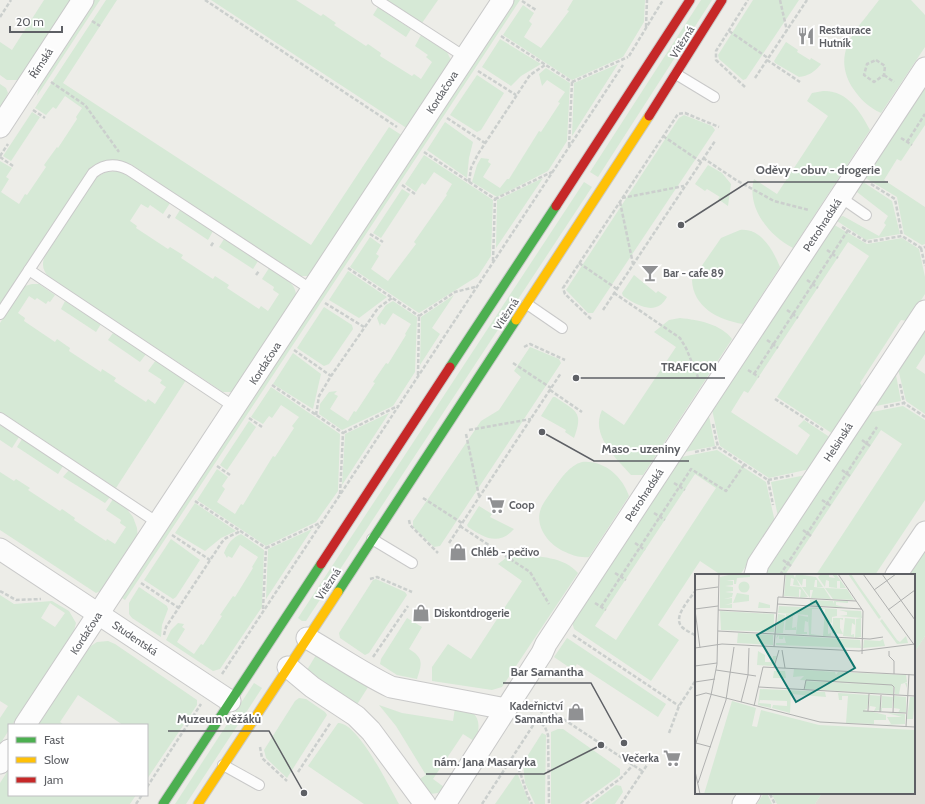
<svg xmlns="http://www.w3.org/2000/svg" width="925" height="804" viewBox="0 0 925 804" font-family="Cabin,sans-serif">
<rect width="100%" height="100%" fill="#edede8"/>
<polygon fill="#e0dfd8" points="925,636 925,804 815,804 822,793 914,793 914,653"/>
<g fill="#d6e9d6" fill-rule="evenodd">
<polygon points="44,0 72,0 20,80 7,80 0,75 0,42 12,50"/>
<polygon points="91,0 100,0 37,96 40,79"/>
<path d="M106,0H117L63,83L311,245L389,127L403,136L309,276H299L132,165C117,158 103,158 90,168L0,304V161L12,168L6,177L9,179L1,192L19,204L25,194L27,195L46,167L44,165L57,147L58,148L77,119L76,117L82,108L65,96L56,109L53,107L46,115L35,108Z"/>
<polygon points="211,0 296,0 321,16 323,14 336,23 334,25 366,46 368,44 381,53 380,56 412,76 414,74 421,79 432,62 426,57 428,55 415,46 421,35 447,52 451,60 408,129"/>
<polygon points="387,0 438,0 422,23"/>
<polygon points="512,0 520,0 125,600 119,596"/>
<polygon points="573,0 645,0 644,22 623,57 572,80 503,35 523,5 534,13 529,21 532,24 524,37 541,48 569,11 567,10"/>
<polygon points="701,0 712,0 598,177 590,172"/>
<polygon points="753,0 799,0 746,79 743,80 719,59 718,55"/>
<path d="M879,0H911L925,15V47L881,113C868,107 860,99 852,87C831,50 858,29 879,0Z"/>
<polygon points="378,7 411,29 406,37 373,15"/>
<polygon points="500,39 541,64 521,76 511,86 482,67"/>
<path d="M786,42L798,50L797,52L810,60L811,58L821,64C815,72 808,76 799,77L775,63L774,61Z"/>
<polygon points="618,64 572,136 574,83"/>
<polygon points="546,68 570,83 567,141 548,171 497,197 472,182 477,165 481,158 489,159 488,162 491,164 483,177 500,188 507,179 509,179 539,131 541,132 560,103 558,102 565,92 547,80 542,86 539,74"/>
<polygon points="477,75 504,93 481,130 477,132 450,115"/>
<polygon points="925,80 925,125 901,161 897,159 884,180 925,207 925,244 922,245 904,234 897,197 862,176"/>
<polygon points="0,84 6,88 8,93 0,110"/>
<path d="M823,91C847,90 860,111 870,130L793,248C769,236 746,207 754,179L777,194L828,116L807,101L812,93Z"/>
<polygon points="32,112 40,117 11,161 3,156"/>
<polygon points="684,115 712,126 715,130 593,313 588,313 566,290 679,118"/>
<polygon points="445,122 473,142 469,158 467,178 427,150"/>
<polygon points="424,155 493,200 491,256 478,276 419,313 350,267 370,237 381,245 376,254 379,256 371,269 388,281 416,244 414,242 447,195 446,194 452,184 434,172 425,185 422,183 416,192 405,184"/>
<polygon points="708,165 722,173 731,184 728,206 718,199 720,197 707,189 705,191 695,184"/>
<path d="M118,171L126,174L170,203L163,214L150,205L148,208L141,204L130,221L137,226L136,228L168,249L170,247L183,255L181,258L213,279L215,276L229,285L227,288L259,309L261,306L268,311L279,294L273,290L274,287L262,279L269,268C280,276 298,282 296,298L233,392H223L50,278C43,272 41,264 45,256L95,178L106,172Z"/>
<polygon points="543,178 496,248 497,200"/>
<polygon points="860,180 892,201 900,234 866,240 834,219 843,216 879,236 886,225 884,223 888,216 857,192"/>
<polygon points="584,182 592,187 306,621 302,621 298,618"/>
<polygon points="402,189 410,194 381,238 373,233"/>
<polygon points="180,210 213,231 208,240 175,218"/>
<polygon points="831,223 867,244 902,238 919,249 925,277 925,294 908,321 901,320 860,383 863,388 833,434 777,397 869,256 848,242 748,393 744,391 731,412 797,455 810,435 798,426 804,420 831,438 810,469 769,478 720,446 711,405"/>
<path d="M740,230C761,228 773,250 780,267L743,324C718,320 693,307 692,280L721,238Z"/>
<polygon points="224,239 258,261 253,269 219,247"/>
<polygon points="348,271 387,297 359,318 329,300"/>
<path d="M634,275L656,293L658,291L667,297C656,317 637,305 623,296L622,293Z"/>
<polygon points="32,284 39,284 55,295 50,302 48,301 46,304 37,298 35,300 29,296 18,313 25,318 24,321 55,342 57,339 70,348 69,351 101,372 102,369 116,378 114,381 146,402 148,399 155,404 166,387 160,383 162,380 148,371 156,360 186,380 116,488 0,412 0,323 21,291 25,286"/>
<polygon points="454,295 432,328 440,334 420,365 421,317"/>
<polygon points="65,301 101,324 96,332 61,309"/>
<polygon points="393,301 417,317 415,372 393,406 342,430 319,414 320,404 329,392 337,391 334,394 338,396 330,409 348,421 354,411 356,412 375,383 373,382 386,363 388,364 406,335 405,334 411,324 393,313 385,325 381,323 380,326 377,318 386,305"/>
<polygon points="324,307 352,325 353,329 329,364 324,366 297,348"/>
<path d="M680,318C699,320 721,324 732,339L643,475H631C616,458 590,435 602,410L624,425L676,347L654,332L669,320Z"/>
<polygon points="925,318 925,354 916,368 925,374 925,414 906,401 896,361"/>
<polygon points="113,333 146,354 140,362 108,340"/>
<polygon points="530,347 559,359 561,363 440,546 434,547 413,527 413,521 481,421 499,410 521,377 514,371"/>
<polygon points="293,353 321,374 313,409 273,384"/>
<polygon points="894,365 901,401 866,408"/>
<polygon points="271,387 340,434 338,491 316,522 266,546 197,500 217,469 228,477 222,486 225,489 217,502 235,514 241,504 243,505 273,456 275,457 294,428 292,426 299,417 281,405 272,418 269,416 263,424 251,417"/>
<path d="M553,397H555C576,411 584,412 574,438L565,432L566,430L541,416Z"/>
<polygon points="903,406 925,420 925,500 875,575 816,575 902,444 881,430 785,575 759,575 862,414"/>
<polygon points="708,411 715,446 680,453"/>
<polygon points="389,413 342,485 345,434"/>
<polygon points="249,421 256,427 227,470 220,465"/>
<polygon points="0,425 19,437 12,448 0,440"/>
<polygon points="22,439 63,466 58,474 17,447"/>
<path d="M717,450L766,482L775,522L740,575H721L700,561L658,625L679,640L651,681L574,629L571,618L676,458ZM695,474L716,488L616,640L595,626Z"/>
<path d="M582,462C604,460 622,476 629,496L589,557C579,558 572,555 563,551C547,543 533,524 542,506C545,500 550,494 554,488C561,478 570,465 582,462Z"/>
<polygon points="69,470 110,497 105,503 63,477"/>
<polygon points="0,472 14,481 16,479 30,488 28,490 60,511 62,509 75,518 74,520 106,541 107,539 115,544 126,527 120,523 121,520 106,510 113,499 126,508 133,517 137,528 138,540 105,589 96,593 0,530"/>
<polygon points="806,475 778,517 771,482"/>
<polygon points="195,503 236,531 221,538 205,551 175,533"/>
<path d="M479,506L492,514L490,517L514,529C499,546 484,538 468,527L467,525Z"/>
<polygon points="312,529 266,599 268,549"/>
<path d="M241,534L264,550L262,607L220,669L213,671L166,640L171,630L178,623L184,624L182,627L185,629L177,642L194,654L201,644L203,645L222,616L220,615L233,596L235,597L253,568L252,567L258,557L240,545L232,558L228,556L227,558L224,553C228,543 232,538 241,534Z"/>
<polygon points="171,539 200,560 176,597 173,599 144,580"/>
<polygon points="925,548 925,636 914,653 914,575 907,575"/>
<path d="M519,555C538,556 565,557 578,573L502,687L492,690L432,681V667L448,644L471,659L522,581L498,564L506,558Z"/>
<polygon points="376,579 405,592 407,595 369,653 365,655 340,638 339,633 373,580"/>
<polygon points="139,587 167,606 168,609 162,625 161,637 132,618 129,614 129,603"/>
<path d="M0,595L14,604L52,601L69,611L76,623L74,631L12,725H9V730L0,744V718L8,706L0,701ZM50,603L65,613L55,627L41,618Z"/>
<path d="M407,618L422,627L409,649C424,658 422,664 417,679L397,675L380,664L381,659Z"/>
<polygon points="567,638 666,704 658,717 577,664 573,670 554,657"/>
<polygon points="108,641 115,644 197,700 197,705 147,779 147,725 123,725 78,695 60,722 64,725 38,725 88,648 97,642"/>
<polygon points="316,655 370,684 356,706 307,670"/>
<polygon points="254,683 262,688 186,804 175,804"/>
<polygon points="299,698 306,699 325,712 327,715 287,778 266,758 264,750 295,701"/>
<path d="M379,705L402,713L453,721L455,708C460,709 466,710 471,712C481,717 480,733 474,741L463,734L433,779L444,787L438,793L430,794L415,782L426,775L396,726Z"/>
<path d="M338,723C358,722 389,787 399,804H364L308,766Z"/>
<polygon points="558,729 563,729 620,769 620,775 580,804 551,804 551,732"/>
<polygon points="542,733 546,735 545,804 535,804 525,783 523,763"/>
<polygon points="9,769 9,795 136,795 130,804 0,804 0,783"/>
<polygon points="516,774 518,775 530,804 495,804"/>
<polygon points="616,785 621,786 623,792 615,804 591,804"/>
<polygon points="764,793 767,793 772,804 757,804"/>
<polygon points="771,793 822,793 815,804 777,804"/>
</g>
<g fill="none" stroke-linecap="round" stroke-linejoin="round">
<g stroke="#c9c9c9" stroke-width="12">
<g id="lane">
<polyline points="377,0 465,57"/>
<polyline points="676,74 714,97"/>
<polyline points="840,197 866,215"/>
<polyline points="29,270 236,408"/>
<polyline points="527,304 562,328"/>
<path d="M0,314L93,173C104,164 116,163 129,170L312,290"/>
<polyline points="0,418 158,523"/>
<polyline points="372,539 412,563"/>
<polyline points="223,765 259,785"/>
</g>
</g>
<g stroke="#c9c9c9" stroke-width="23">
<g id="street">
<polyline points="0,127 83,0"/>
<polyline points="0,549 230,701"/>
<polyline points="755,575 758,564 925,311"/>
<polyline points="896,575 925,532"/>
<path d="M307,638C335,654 362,673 391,687L506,709"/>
<polyline points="288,667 312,687 356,716 371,731 425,804"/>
<polyline points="25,725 503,0"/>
<polyline points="0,763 9,750"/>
<polyline points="445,804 542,653 546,644 925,68"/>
<polyline points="743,804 750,793"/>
</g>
</g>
<g stroke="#cacaca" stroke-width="11">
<g id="fast">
<polyline points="450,367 556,206"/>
<polyline points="338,592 516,320"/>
<polyline points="163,804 321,564"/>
</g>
</g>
<g stroke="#cacaca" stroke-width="11">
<g id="slow">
<polyline points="516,320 649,116"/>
<polyline points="198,804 338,592"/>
</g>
</g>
<g stroke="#cacaca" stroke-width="11">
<g id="jam">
<polyline points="649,116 722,0"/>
<polyline points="556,206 690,0"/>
<polyline points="321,564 450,367"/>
</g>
</g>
<g stroke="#cbcfcd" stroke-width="2.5" stroke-dasharray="4 2" stroke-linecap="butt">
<polyline points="205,0 397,127"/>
<polyline points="780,0 787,31"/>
<polyline points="522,1 536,10"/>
<polyline points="0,17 11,0"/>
<polyline points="92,21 100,26"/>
<polyline points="646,27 647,0"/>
<polyline points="729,31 768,58"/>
<polyline points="501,36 572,82"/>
<polyline points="629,56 663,0"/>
<polyline points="767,60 800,82"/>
<polygon points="876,60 885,66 884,75 874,82 864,75 867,64"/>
<polyline points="478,71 516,95"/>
<polyline points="884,75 894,82"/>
<polyline points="755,78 807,0"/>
<polyline points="51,82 85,105 119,152"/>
<polyline points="572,82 628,57"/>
<polyline points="745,87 716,60 716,51 748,0"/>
<polyline points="33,110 45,118"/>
<polyline points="447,118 485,143"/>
<polyline points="663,136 701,162"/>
<polyline points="901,138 912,145"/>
<polyline points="907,142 925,114"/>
<polyline points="569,146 572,82"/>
<polyline points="424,152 495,199"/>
<polyline points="0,156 8,144"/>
<polyline points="0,157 13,166"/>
<polyline points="703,158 736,180 774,201 809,210"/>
<polyline points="469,182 471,168 478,154 530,75 545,65"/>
<polyline points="871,184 895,199 902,236"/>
<polyline points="402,185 415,194"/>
<polyline points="622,198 684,186"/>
<polyline points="495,199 552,172"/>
<polyline points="620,202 633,264"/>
<polyline points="168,218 171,213"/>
<polyline points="842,227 867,242 902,236 921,248 925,247"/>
<polyline points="370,234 383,242"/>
<polyline points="211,246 214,241"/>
<polyline points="921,248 925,266"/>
<polyline points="827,250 838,258"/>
<polyline points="493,261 495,199"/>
<polyline points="579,263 617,289"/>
<polyline points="348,268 419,316"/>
<polyline points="256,275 259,271"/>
<polyline points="807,280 818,288"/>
<polyline points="614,293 680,338 686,348 698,377"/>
<polyline points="325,303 364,327"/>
<polyline points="603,310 715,141"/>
<polyline points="787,310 798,318"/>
<polyline points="419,316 455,292 475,287"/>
<polyline points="591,319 565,294 563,288 678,114 685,113 719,127"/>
<polyline points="767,340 778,348"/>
<polyline points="524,347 530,344 565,360"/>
<polyline points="294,350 331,376"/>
<polyline points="513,363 551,388"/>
<polyline points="748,370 759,377"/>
<polyline points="754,374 848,230"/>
<polyline points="418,375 419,316"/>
<polyline points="900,384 904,403"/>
<polyline points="272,385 343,433"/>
<polyline points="550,390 582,412"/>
<polyline points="775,399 823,430"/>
<polyline points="884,407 904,403 925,417"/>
<polyline points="316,415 319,396 331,376 378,308 392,298"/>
<polyline points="249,418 262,427"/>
<polyline points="713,424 718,447 768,480 773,505"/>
<polyline points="469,430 531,419"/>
<polyline points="343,433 398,406"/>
<polyline points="466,434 479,496"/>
<polyline points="862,440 870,446"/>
<polyline points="695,452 718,447"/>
<polyline points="217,466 230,475"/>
<polyline points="842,470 850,476"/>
<polyline points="768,480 793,475"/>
<polyline points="674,483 685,490"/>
<polyline points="340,494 343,433"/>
<polyline points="423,498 462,523"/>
<polyline points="822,500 831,506"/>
<polyline points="195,501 266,548"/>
<polyline points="654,513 665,520"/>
<polyline points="409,520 410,525 438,553"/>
<polyline points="460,526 530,572 549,604"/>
<polyline points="803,530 811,536"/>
<polyline points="172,535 210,560"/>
<polyline points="449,543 561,373"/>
<polyline points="635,543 645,550"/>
<polyline points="266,548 322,522"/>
<polyline points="783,560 791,566"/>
<polyline points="615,573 626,580"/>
<polyline points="709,575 713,575"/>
<polyline points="780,575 877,427"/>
<polyline points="370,579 377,577 412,592"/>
<polyline points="141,583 179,608"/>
<path d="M696,590C690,599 672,617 682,627C686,631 692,633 696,636"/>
<polyline points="0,591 16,600 41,599"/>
<polyline points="595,603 606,610"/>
<polyline points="601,607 691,469 726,491 744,465"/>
<polyline points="263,609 266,548"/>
<polyline points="164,635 166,627 222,542 226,538 241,531"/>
<polyline points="573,635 679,706"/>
<polyline points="373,657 408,606"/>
<polyline points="222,674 623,65"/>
<polyline points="537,719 545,727 548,735 549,804"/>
<polyline points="669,733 679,706 696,680"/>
<polyline points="260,747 262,758 287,781"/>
<path d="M511,759C523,769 523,790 532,804"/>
<polyline points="298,772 331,722"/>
<polyline points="147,787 201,704"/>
<polyline points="770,794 775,804"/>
<polyline points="136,804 142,795"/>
<polyline points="482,804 545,707 642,771"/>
<polyline points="586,804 621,778 633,765"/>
<polyline points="621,804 647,765"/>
</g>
<use href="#lane" stroke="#fcfcfc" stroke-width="10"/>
<use href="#street" stroke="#fcfcfc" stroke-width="21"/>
<use href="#fast" stroke="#4caf50" stroke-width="9"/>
<use href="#slow" stroke="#ffc107" stroke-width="9"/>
<use href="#jam" stroke="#c62828" stroke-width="9"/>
</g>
<defs>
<g id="restaurant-bare" transform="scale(1.38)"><path d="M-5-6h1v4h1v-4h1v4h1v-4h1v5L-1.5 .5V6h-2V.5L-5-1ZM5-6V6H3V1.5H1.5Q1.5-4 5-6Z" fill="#909193" stroke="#fff" stroke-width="2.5" paint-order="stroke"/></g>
<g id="bar-bare" transform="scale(1.38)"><path d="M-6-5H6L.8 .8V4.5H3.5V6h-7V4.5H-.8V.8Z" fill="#909193" stroke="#fff" stroke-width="2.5" paint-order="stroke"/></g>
<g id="supermarket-bare" transform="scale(1.38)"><path d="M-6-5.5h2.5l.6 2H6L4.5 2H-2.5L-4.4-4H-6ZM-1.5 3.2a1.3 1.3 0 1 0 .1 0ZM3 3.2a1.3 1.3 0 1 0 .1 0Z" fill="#909193" stroke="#fff" stroke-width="2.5" paint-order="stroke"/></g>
<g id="shop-bare" transform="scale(1.38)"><path d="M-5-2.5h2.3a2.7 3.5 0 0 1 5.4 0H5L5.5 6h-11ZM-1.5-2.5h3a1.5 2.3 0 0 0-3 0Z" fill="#909193" stroke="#fff" stroke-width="2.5" paint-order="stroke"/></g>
</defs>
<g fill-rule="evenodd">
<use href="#restaurant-bare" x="806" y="36"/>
<use href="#bar-bare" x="650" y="273"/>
<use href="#supermarket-bare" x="496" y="505"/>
<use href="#shop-bare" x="458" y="552"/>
<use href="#shop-bare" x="421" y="613"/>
<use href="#shop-bare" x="576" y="712"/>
<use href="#supermarket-bare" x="672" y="758"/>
</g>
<g text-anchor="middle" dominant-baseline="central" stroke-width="4" stroke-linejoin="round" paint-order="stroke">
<g font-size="11" font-weight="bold" fill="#5e6065" stroke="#fff" text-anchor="start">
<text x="819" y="30">Restaurace<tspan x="819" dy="13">Hutník</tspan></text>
<text x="663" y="273">Bar - cafe 89</text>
<text x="509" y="505">Coop</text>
<text x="471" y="552">Chléb - pečivo</text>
<text x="434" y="613">Diskontdrogerie</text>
<text x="563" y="706" text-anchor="end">Kadeřnictví<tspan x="563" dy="13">Samantha</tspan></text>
<text x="659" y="758" text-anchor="end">Večerka</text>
</g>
<g font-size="11" fill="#5e6065" stroke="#fff">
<text transform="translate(682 42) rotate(-58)">Vítězná</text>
<text transform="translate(41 63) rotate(-57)">Římská</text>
<text transform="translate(442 92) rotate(-57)">Kordačova</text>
<text transform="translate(822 225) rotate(-57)">Petrohradská</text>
<text transform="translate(506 314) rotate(-57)">Vítězná</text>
<text transform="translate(265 363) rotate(-57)">Kordačova</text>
<text transform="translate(838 442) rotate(-57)">Helsinská</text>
<text transform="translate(644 495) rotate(-57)">Petrohradská</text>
<text transform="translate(328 584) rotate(-57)">Vítězná</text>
<text transform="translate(86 633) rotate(-57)">Kordačova</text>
<text transform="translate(135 638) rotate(34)">Studentská</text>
</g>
</g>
<g transform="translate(695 574)">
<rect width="220" height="220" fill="#edede8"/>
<path d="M38,0H55V3L42,4L41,10H39V6H31L38,7V11L30,12L38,13V17L30,18L38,19L37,23L29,25L37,24V29L30,31L37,30V34H25V3ZM91,0H98L100,4L101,0L121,3L128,13H122V6H120L119,13L129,14L136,25L116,24L118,16H115V24L107,13H111V5H108L107,12L101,4L105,12L98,11L99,5L96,4L95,12L106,13L113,23L105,24L106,16L104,15V23L89,22ZM126,0H134V3L140,4L137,0H141L151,14H145V7H142V14L134,13V7L131,6L130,13L123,3ZM153,0H156L164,12L186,43L184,45ZM43.5 13a5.5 5.5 0 1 1 11 0a5.5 5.5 0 1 1-11 0ZM130,14L152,15L159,26L138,25ZM42,19L54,21V27L38,29ZM115,26L138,27V30L139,27H153V29L141,28V31L153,34L115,31ZM64,28L75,31V34H63ZM84,32L142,35V42L137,43V49L133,48V60L136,59V62H128L130,35H117L116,60L128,62L114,61L113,41L83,39ZM144,36L166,37L167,44L144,42L152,41V38ZM25,37L79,40V58L26,56ZM83,40L90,41L88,59H81ZM91,40L101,41L98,42L97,54L101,53V56H90ZM103,41L113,43V48L110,47L109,58H112V60H101ZM138,44H148V46L145,45V54L148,60L137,59ZM150,44L160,45V51L157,49L156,61L159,60V63L148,62ZM166,44V63L160,64L161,45ZM187,45L202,66L205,68L211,62L213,69L202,70L185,47ZM43,59L78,61V71L42,69ZM82,61L165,66L166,74L81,71V66V69H91L89,62L88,65H84V61L81,65ZM188,65L190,72L168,74L169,66L185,67ZM63,77L70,81V88H77L78,82H82L77,92L62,91ZM99,95L140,98L141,101L143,98L211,101L212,108H209L212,109V114L210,109L206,110L204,120H200L199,112L105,106L109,102L98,103ZM79,97H90L91,104H78ZM110,107L198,112V120L110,115ZM65,115L130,118L131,123L96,120L95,139L77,134L78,131L92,132V127L65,126L64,129L76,130V134L63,131ZM143,119L174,121L172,135L169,136L191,141V146H179V150L151,149L153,122H147V126H144ZM175,121L185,122V136L179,137L181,133L175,132L174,136ZM187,122L198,123L197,134H187V137H190H186ZM199,122L211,123V138L203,139L205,135L199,134ZM215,123H220L218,145H212ZM37,127L61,134L57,152L62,153L66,136L124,151L219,156L220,220H9ZM192,139L210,140V150L189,151L196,150L192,143H207Z" fill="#d6e9d6"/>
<path fill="none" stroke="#b0b1b0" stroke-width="1" d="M143,0L168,37L167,80M168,0L220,72M187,0L220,46M0,16L23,13M179,16L201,0M88,23L90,0M82,30L167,35M0,35L23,32M0,36L5,74M23,36L81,39M193,36L220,16M23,57L175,65L188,63M79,73L83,23L161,27M0,74L27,70L164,77L220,70M87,76L90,94M194,77V82L199,87V100M0,92L22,89M79,93L84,76M21,96L61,102M0,108L20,105M64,113L220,122M109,116L111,106L197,111L199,113L198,139M0,122L11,119L125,148L220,153M46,128L53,101L54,74M59,132L68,93L220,101M168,137L211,139M173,137L174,120M185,138L186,121M211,153L214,100M1,169L16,173M0,172L16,121L22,90L24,0M0,197L5,220M3,209L31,126L39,73"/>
<path fill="#0f766e" fill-opacity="0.15" stroke="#0f766e" stroke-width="2" d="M121,27L160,94L101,128L62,61Z"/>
<rect width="220" height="220" fill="none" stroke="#5e6065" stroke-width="2"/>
</g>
<path fill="none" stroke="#5e6065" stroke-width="1.5" d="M681 225L748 182H888M576 378L653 378H725M542 432L594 461H689M624 743L591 683H503M304 793L269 731H168M601 745L544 774H426"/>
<g fill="#5e6065" stroke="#fff" stroke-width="1.5">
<circle cx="681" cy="225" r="4"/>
<circle cx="576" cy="378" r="4"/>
<circle cx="542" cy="432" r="4"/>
<circle cx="624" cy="743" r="4"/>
<circle cx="304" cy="793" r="4"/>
<circle cx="601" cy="745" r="4"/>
</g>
<g font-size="12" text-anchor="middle" font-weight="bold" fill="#5e6065" stroke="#fff" stroke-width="4" stroke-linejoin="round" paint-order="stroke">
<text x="818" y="174">Oděvy - obuv - drogerie</text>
<text x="689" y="371">TRAFICON</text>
<text x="641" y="453">Maso - uzeniny</text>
<text x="547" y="676">Bar Samantha</text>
<text x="219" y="723">Muzeum věžáků</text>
<text x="485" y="766">nám. Jana Masaryka</text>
</g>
<rect x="8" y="724" width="140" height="72" fill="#ffffff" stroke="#bfbfc1"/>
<rect x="16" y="737" width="20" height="6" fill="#4caf50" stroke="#bfbfc1"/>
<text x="44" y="744" font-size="12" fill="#5e6065">Fast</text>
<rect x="16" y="757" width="20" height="6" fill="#ffc107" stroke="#bfbfc1"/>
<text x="44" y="764" font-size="12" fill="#5e6065">Slow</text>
<rect x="16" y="777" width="20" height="6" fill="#c62828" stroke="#bfbfc1"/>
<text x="44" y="784" font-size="12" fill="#5e6065">Jam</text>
<path d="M10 26v6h52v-6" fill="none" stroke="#5e6065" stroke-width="2"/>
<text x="16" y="26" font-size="12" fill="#5e6065" stroke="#ffffff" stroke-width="3" paint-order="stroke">20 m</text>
</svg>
